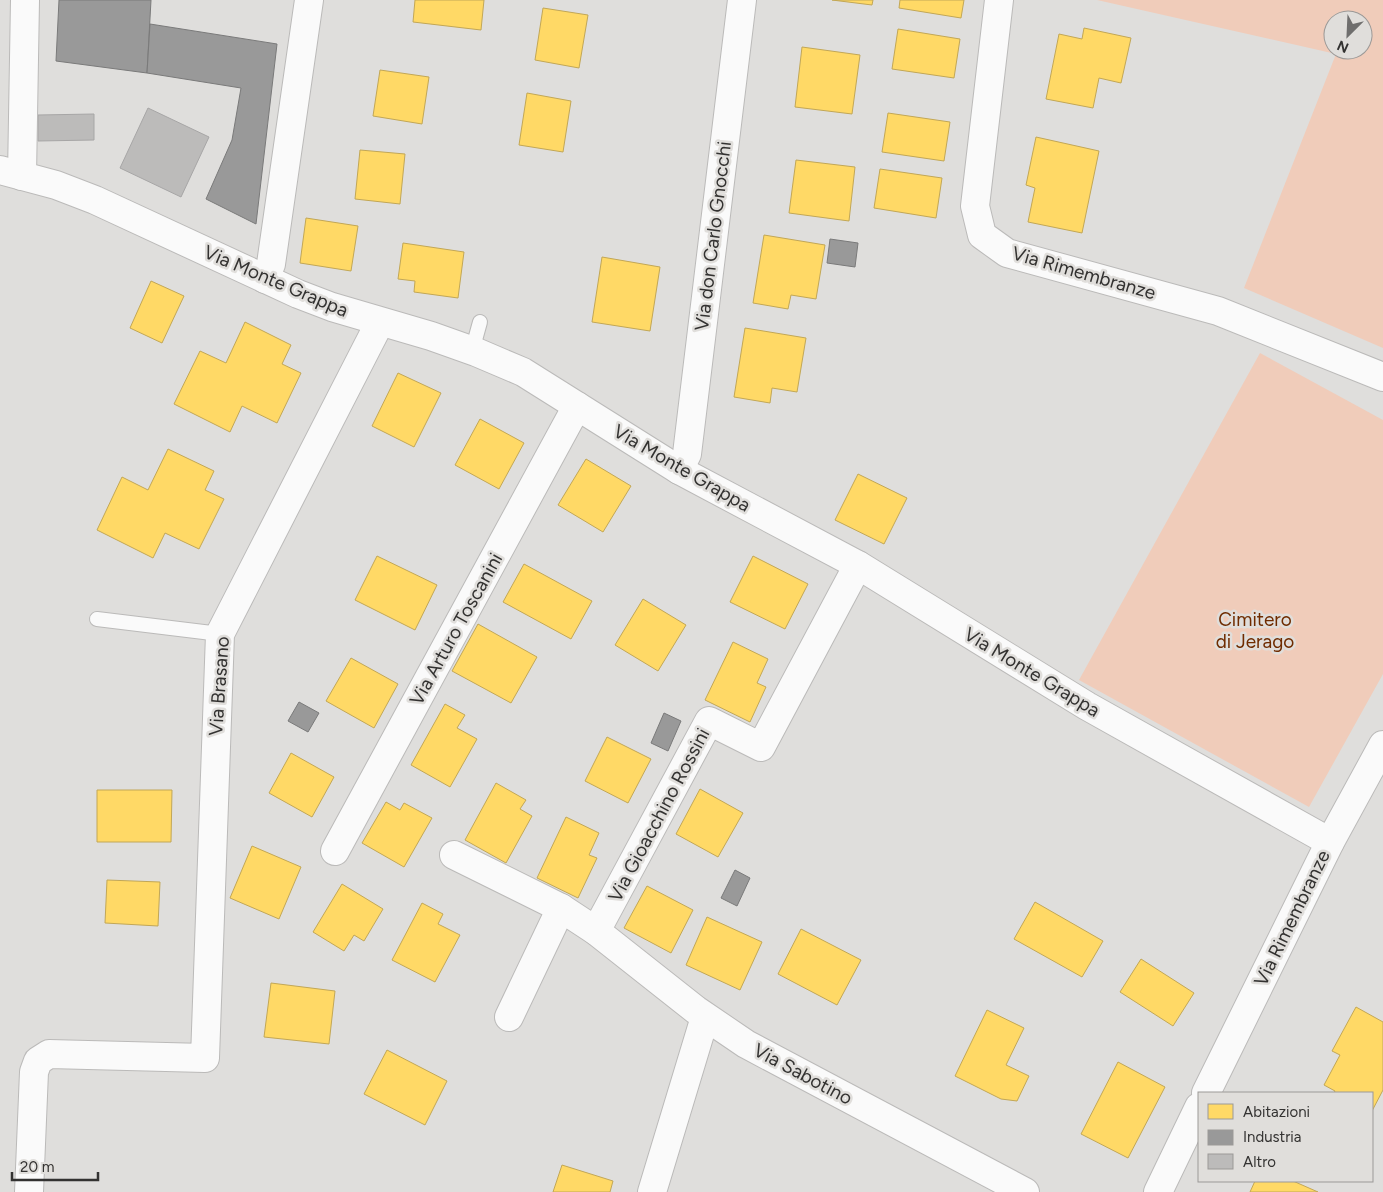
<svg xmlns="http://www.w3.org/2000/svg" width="1383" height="1192" viewBox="0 0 1383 1192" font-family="Figtree,sans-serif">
<rect width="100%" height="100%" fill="#dfdedc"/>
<g fill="#f0ccba" fill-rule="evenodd">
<path d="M1097,0H1383V348L1244,288L1336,54ZM1333,20H1363V50H1333Z"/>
<polygon points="1260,353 1383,420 1383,674 1309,807 1079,680"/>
</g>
<g fill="#ffd966" stroke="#c2a756">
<polygon points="415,0 484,0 481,30 413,22"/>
<polygon points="832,0 873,0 872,5"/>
<polygon points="900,0 964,0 961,18 899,8"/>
<polygon points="543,8 588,15 579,68 535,60"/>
<polygon points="1084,28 1131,38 1121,83 1099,78 1093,108 1046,99 1059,34 1082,39"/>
<polygon points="898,29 960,39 954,78 892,69"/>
<polygon points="802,47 860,55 852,114 795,107"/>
<polygon points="380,70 429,77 422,124 373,116"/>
<polygon points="527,93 571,101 563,152 519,145"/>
<polygon points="888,113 950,122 944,161 882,152"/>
<polygon points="1036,137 1099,151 1082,233 1028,222 1035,188 1026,185"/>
<polygon points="360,150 405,154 400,204 355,199"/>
<polygon points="796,160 855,167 849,221 789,213"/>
<polygon points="880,169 942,178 936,218 874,208"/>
<polygon points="306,218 358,226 351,271 300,263"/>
<polygon points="764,235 825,245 816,299 791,295 788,309 753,303"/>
<polygon points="403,243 464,252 458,298 414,292 415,281 398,279"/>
<polygon points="602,257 660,267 650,331 592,322"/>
<polygon points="151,281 184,296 162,343 130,328"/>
<polygon points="245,322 291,345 282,364 301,373 277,423 242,406 230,432 174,404 200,351 226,363"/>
<polygon points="745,328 806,338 797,392 772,388 770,403 734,397"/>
<polygon points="398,373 441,393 414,447 372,426"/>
<polygon points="480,419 524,443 499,489 455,465"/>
<polygon points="168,449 214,471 205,490 224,499 199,549 165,533 153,558 97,530 122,477 148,490"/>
<polygon points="586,459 631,486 603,532 558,505"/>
<polygon points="858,474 907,498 884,544 835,520"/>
<polygon points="377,556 437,585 415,630 355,600"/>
<polygon points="753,556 808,584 785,629 730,602"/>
<polygon points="524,564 592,601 571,639 503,602"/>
<polygon points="643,599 686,625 658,671 615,645"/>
<polygon points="478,624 537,657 511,703 452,671"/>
<polygon points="733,642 768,659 757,683 766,687 750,722 705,700"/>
<polygon points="351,658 398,684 374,728 326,701"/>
<polygon points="445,704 465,715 457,728 477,739 450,787 411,765"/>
<polygon points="607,737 651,759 628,803 585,781"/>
<polygon points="291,753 334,777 312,817 269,793"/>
<polygon points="496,783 526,800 520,809 532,816 506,863 465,840"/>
<polygon points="700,789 743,813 718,857 676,834"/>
<polygon points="97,790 172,790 171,842 97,842"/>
<polygon points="386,802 400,810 404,803 432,818 404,867 362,843"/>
<polygon points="566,817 599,833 589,855 597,858 578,898 537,878"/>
<polygon points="252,846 301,867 279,919 230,898"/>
<polygon points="107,880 160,882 158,926 105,923"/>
<polygon points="342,884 383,909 364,941 354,935 344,951 313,932"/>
<polygon points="647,886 693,910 671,953 624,928"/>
<polygon points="1035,902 1103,941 1082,977 1014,939"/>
<polygon points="422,903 443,914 438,924 460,935 435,982 392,960"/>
<polygon points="707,917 762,942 740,990 686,965"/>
<polygon points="801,929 861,960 837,1005 778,974"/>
<polygon points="1141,959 1194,993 1173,1026 1120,992"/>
<polygon points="271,983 335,991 329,1044 264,1037"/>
<polygon points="1356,1007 1383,1022 1383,1090 1372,1111 1372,1093 1334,1093 1335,1091 1324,1085 1340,1055 1332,1051"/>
<polygon points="987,1010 1024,1028 1006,1065 1029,1076 1017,1101 1001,1099 955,1076"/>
<polygon points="387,1050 447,1081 425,1125 364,1094"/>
<polygon points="1118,1062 1165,1087 1128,1158 1081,1134"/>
<polygon points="562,1165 613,1181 610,1192 553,1192"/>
<polygon points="1255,1181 1293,1181 1318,1192 1250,1192"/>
</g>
<g fill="#999" stroke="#7a7a7a">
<polygon points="59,0 151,0 147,73 56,61"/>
<polygon points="150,24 277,44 256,224 206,199 232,140 241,88 147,73"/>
<polygon points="830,239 858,243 855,267 827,263"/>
<polygon points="299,702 319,713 308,732 288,721"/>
<polygon points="664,713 681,721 668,751 651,743"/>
<polygon points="735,870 750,878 737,906 721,898"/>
</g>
<g fill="#bcbbba" stroke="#a7a6a6">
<polygon points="148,108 209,137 181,197 120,168"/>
<polygon points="94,114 94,140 38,141 38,115"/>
</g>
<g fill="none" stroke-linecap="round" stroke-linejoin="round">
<g stroke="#bbbab9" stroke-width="16">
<g id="service">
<polyline points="472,351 480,322"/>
<polyline points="97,619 220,634"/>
</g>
</g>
<g stroke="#bbbab9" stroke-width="30">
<g id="minor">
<polyline points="999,0 975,206 982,235 1007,253 1218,311 1383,377"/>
<polyline points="0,170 56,185 95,200 298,294 332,307 431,336 476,352 523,372 679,470 858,565 1087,706 1330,842"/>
<polyline points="22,176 25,0"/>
<polyline points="265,279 271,264 309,0"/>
<polyline points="679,470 687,454 742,0"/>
<polyline points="335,851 577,406"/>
<polyline points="454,855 561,908 596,931 696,1010 746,1044 1025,1192"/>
<polyline points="596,931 709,721 761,747 858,565"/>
<polyline points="509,1017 561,908"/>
<polyline points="29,1192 34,1072 38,1061 49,1054 205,1058 220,634 380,322"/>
<polyline points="652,1192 705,1017"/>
</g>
</g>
<g stroke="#bbbab9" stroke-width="30">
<g id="tertiary">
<polyline points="1206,1093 1330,842 1383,745"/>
<polyline points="1158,1192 1199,1107"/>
</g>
</g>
<use href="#service" stroke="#fafafa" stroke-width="14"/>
<use href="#minor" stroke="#fafafa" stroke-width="28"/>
<use href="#tertiary" stroke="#fafafa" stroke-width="28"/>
</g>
<g text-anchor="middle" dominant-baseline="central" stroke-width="5" stroke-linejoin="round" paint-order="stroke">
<g font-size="19" fill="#333231" stroke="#e0dedb">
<text transform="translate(713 236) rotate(-83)">Via don Carlo Gnocchi</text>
<text transform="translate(1084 273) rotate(16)">Via Rimembranze</text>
<text transform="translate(276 281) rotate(23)">Via Monte Grappa</text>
<text transform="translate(682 468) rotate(30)">Via Monte Grappa</text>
<text transform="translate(456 629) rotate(-61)">Via Arturo Toscanini</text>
<text transform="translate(1032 672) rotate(31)">Via Monte Grappa</text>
<text transform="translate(219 686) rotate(-86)">Via Brasano</text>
<text transform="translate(659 815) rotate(-62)">Via Gioacchino Rossini</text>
<text transform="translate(1292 918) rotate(-64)">Via Rimembranze</text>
<text transform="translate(803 1074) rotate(28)">Via Sabotino</text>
</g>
<g font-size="19" fill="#6f2c00" stroke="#e0dedb">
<text x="1255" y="619">Cimitero<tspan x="1255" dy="22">di Jerago</tspan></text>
</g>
</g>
<rect x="1198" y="1092" width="175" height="90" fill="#e0dedb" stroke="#9b9997"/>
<rect x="1208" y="1104" width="25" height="15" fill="#ffd966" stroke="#9b9997"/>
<text x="1243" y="1117" font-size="15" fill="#333231">Abitazioni</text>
<rect x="1208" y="1130" width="25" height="15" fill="#999999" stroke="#9b9997"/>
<text x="1243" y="1142" font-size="15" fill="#333231">Industria</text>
<rect x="1208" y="1154" width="25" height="15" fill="#bcbbba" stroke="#9b9997"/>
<text x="1243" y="1167" font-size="15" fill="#333231">Altro</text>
<g transform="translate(1348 35) rotate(204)"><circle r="24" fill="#e0dedb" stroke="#9b9997"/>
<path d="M0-4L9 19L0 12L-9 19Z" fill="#6f6e6d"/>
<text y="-8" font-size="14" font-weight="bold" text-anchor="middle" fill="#333231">N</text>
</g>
<path d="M12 1172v8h86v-8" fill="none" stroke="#333231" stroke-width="2.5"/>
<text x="20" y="1172" font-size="15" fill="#333231" stroke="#e0dedb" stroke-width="4" paint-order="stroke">20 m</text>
</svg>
